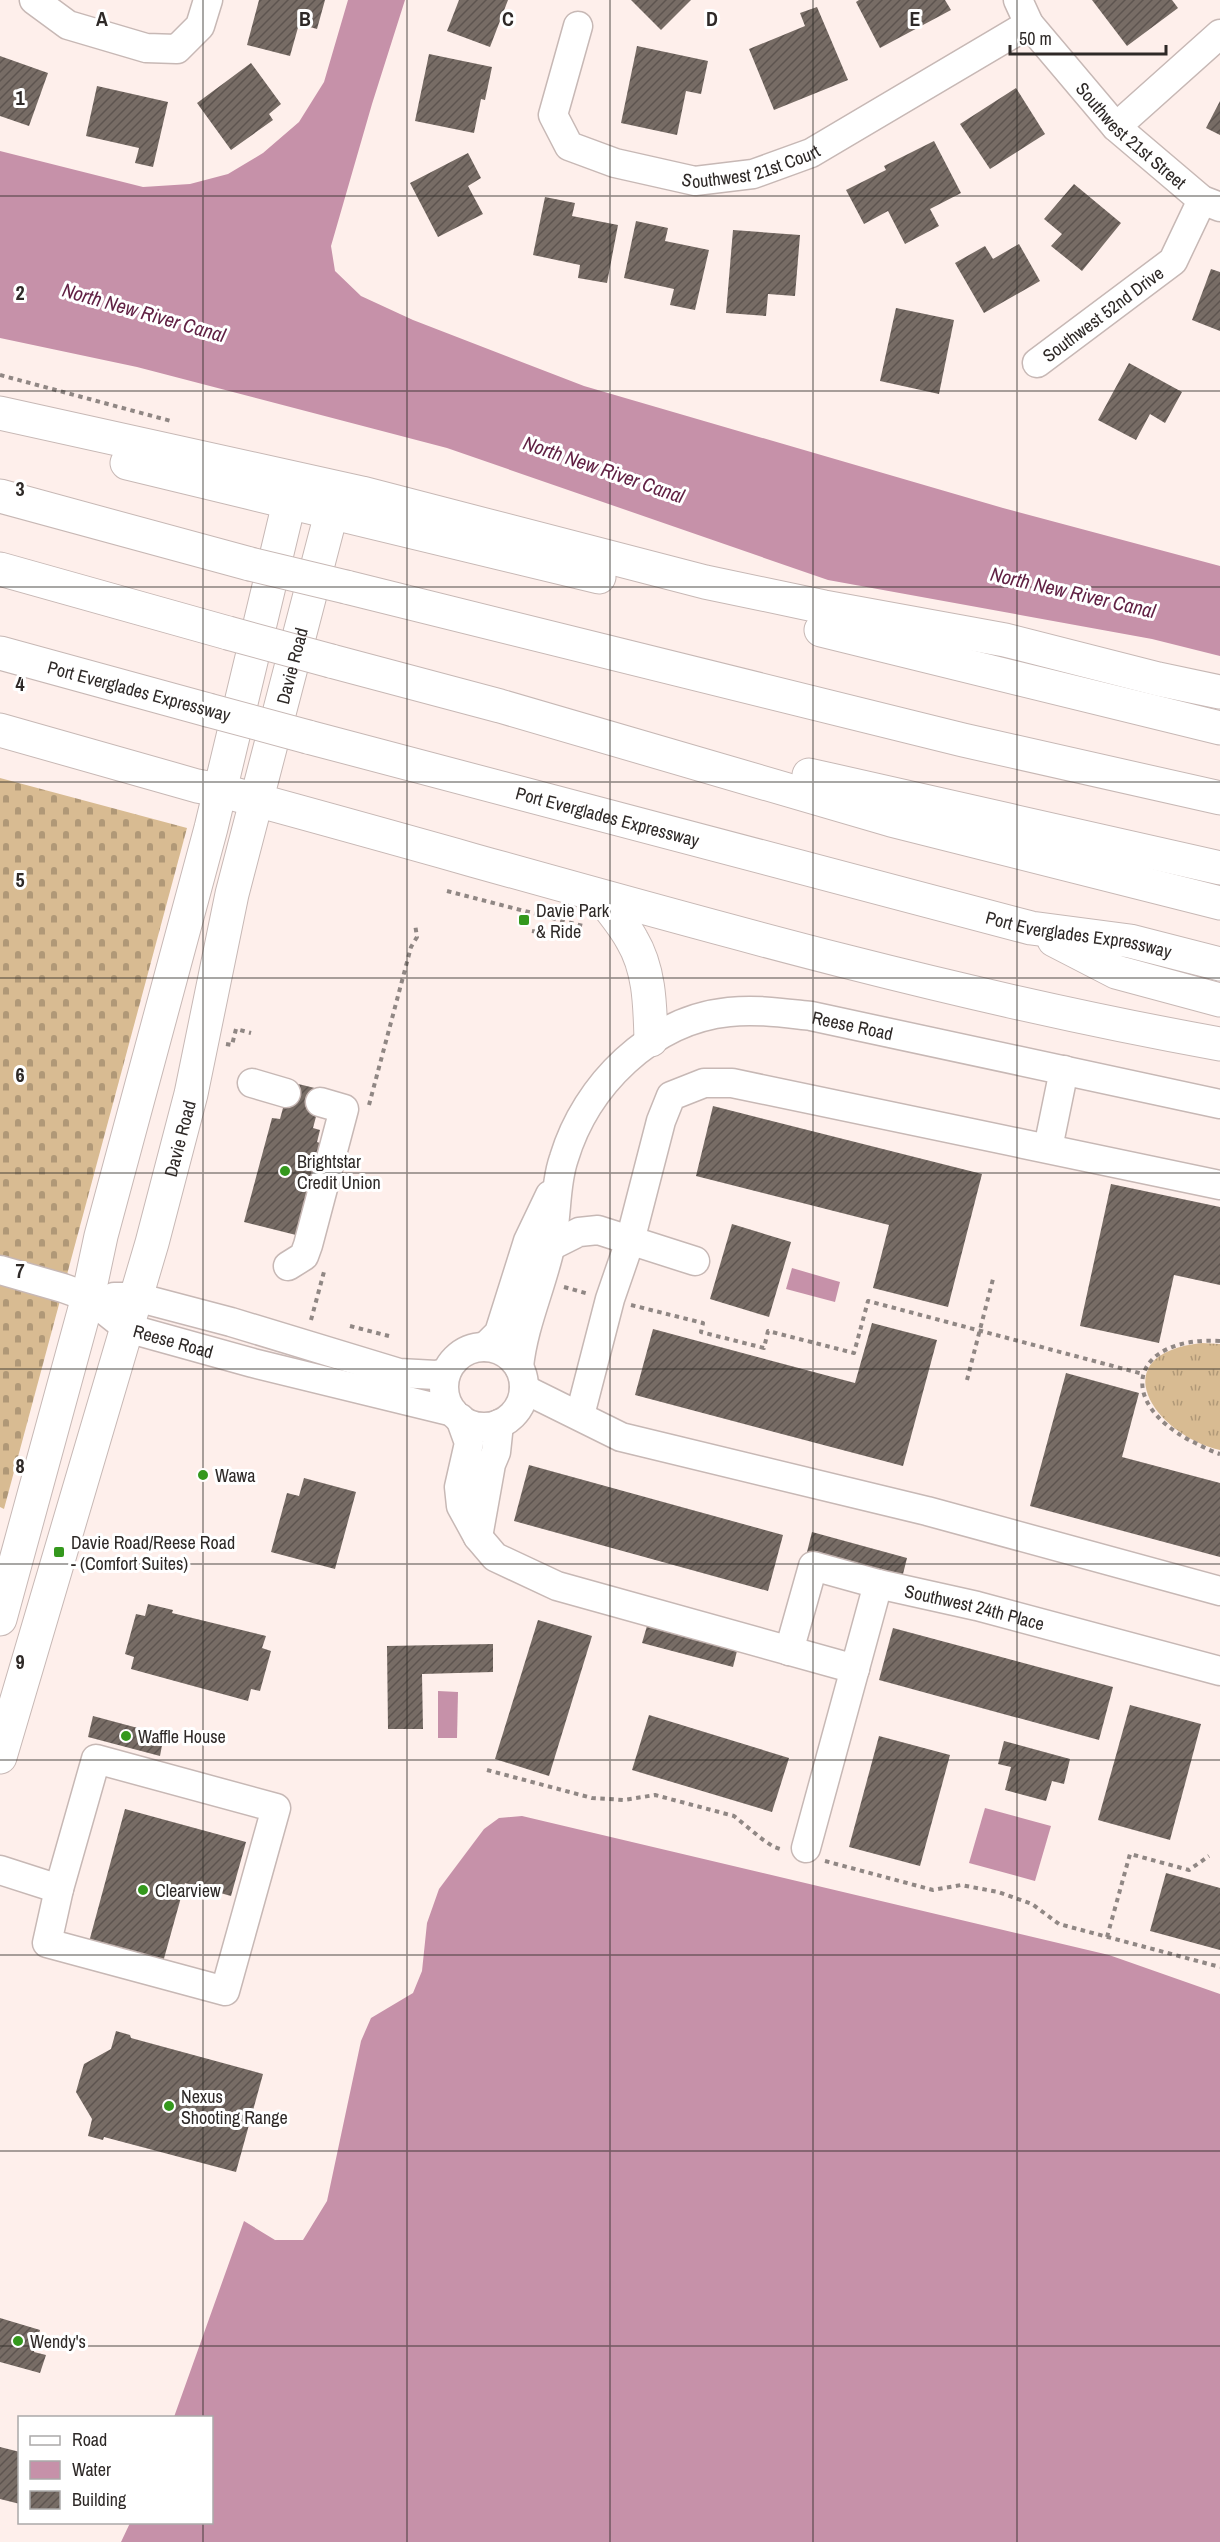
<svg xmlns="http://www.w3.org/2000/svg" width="1220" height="2542" viewBox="0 0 1220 2542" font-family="'Archivo Narrow',sans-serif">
<defs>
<pattern id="grass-tufts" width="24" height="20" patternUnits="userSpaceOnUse" patternTransform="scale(1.5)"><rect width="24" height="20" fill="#d8bb92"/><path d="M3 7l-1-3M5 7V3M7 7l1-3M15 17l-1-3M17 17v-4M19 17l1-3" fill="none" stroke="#b09877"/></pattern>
<pattern id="cemetery-stones" width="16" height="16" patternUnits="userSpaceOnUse" patternTransform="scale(1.5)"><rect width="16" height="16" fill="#d8bb92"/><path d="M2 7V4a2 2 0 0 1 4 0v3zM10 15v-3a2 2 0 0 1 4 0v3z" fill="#b09877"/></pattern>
<pattern id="building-hatch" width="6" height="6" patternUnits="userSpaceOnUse" patternTransform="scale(1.5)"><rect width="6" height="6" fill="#776c65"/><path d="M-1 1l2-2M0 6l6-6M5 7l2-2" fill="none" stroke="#5d544f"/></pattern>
</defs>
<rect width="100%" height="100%" fill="#feefeb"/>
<path fill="url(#grass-tufts)" d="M1202,1343L1220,1344V1450C1154,1435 1100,1354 1202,1343Z"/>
<polygon fill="url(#cemetery-stones)" points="0,778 187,828 4,1509 0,1507"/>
<g fill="#c691a9">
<polygon points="348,0 405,0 372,104 331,246 335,271 361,296 413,320 584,386 1003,508 1220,566 1220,656 1152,639 828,580 447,448 137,367 0,338 0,151 143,187 190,184 228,174 263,153 299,122 324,82"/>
<polygon points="792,1268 840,1282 835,1302 786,1289"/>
<polygon points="438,1691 458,1692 457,1738 438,1738"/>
<polygon points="985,1808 1051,1826 1035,1881 969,1863"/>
<polygon points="522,1816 1109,1955 1220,1994 1220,2542 121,2542 130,2523 212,2522 212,2418 174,2417 244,2221 275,2240 303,2240 327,2201 361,2041 371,2018 413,1993 422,1971 427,1923 439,1889 484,1829 499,1818"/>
</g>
<g fill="url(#building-hatch)">
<polygon points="259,0 325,0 317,29 299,24 290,56 247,45"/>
<polygon points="459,0 508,0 490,47 447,31"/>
<polygon points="631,0 691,0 661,30"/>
<polygon points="859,0 945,0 951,10 880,48 856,2"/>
<polygon points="1092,0 1172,0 1178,8 1127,46"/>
<polygon points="817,7 848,80 774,110 749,49 805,26 800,13"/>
<polygon points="637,46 708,61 701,94 686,91 677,135 621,123"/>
<polygon points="429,54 492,67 485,100 481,99 474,133 415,121"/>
<polygon points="0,56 48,73 29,126 0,116"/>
<polygon points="251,63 281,104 269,114 273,120 231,150 197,103"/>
<polygon points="97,86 168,102 153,167 135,163 139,148 86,136"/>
<polygon points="1016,88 1045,134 990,169 960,124"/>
<polygon points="1220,101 1220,135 1206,128"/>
<polygon points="934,141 961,193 930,209 939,226 905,244 888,211 864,224 846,190 886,170 884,166"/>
<polygon points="468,153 481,178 468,186 483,214 438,237 410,183"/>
<polygon points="1074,184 1121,223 1082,271 1051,246 1062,234 1044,219"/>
<polygon points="545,197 575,203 572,216 618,225 607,283 578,278 580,265 533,255"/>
<polygon points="636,221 668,228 665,241 709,250 695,310 670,305 674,289 624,278"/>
<polygon points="733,230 800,235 795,296 768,294 766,316 726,313"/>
<polygon points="1019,244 1040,281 984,313 955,263 985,246 993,259"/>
<polygon points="1211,269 1220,272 1220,331 1192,320"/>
<polygon points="896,308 954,320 939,394 880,381"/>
<polygon points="1129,363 1182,392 1165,423 1150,414 1136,440 1098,420"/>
<polygon points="290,1082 323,1090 313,1128 320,1130 317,1142 320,1143 296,1235 244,1222 272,1118 280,1119"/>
<polygon points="713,1106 982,1174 948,1307 873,1288 889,1225 696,1176"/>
<polygon points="1111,1184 1220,1207 1220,1285 1174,1275 1159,1343 1080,1326"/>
<polygon points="732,1224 791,1242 769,1317 710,1299"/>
<polygon points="872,1323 937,1340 903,1466 635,1395 653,1329 855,1383"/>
<polygon points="1066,1373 1139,1393 1122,1457 1220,1483 1220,1557 1030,1506"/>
<polygon points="529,1465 783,1535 768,1591 514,1521"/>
<polygon points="304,1478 356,1492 335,1569 271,1552 287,1493 299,1496"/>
<polygon points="812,1532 907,1558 902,1578 807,1552"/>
<polygon points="148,1604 173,1610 172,1613 266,1636 262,1648 271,1651 260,1691 251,1689 248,1701 131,1669 134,1657 125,1654 136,1614 145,1616"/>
<polygon points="538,1620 592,1636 549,1776 495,1759"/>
<polygon points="647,1626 737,1651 733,1667 642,1643"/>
<polygon points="893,1628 1113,1687 1099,1740 879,1680"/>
<polygon points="493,1644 493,1672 422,1674 423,1729 388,1729 387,1646"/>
<polygon points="1130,1705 1201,1724 1170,1840 1098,1820"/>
<polygon points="649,1715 789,1758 772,1812 632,1770"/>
<polygon points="93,1716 164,1735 160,1756 88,1737"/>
<polygon points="879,1736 950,1755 920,1866 849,1847"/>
<polygon points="1004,1741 1070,1759 1064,1784 1052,1781 1046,1801 1005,1790 1011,1767 998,1764"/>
<polygon points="125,1809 246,1842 231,1896 185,1883 163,1962 89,1942"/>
<polygon points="1166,1873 1220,1888 1220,1950 1150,1931"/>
<polygon points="116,2031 130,2035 131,2038 263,2074 236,2172 104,2137 103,2140 88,2136 92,2119 76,2092 84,2064 111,2049"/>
<polygon points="0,2318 40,2330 34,2352 46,2355 40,2373 0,2362"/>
<polygon points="0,2447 20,2452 20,2504 0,2499"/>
</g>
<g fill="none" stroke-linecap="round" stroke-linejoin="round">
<g stroke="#c7b8b5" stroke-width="31">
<g id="minor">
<polyline points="34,0 68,25 146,48 177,49 200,26 208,0"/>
<path id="s1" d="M1018,0L1029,24L1116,127L1202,200L1220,207"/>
<path id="s2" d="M578,26L553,115L569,146L615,163L695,181L753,174L811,153L1029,24"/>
<polyline points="1116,127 1220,34"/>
<path id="s3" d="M1037,363L1173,261L1202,200"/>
<polyline points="252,1083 286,1093"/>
<polyline points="1048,1148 1064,1070"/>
<polyline points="551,1246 579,1232 598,1230 695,1261"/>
<polyline points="288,1266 304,1256 308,1245 344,1109 320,1102"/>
<path id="s4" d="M0,1270L63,1288L88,1297L127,1328L253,1363L453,1412"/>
<polyline points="114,1297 136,1297 231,1322 399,1373 436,1375 446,1373"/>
<polyline points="485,1347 499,1333 528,1241 550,1195"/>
<circle cx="484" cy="1387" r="40"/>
<path id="s5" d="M519,1367C523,1326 541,1288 550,1248C558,1218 554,1187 564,1158C586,1085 651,1020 729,1012C757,1009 783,1013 811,1016L1220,1104"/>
<polyline points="524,1389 621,1437 927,1511 1220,1591"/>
<polyline points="580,1415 610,1299 630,1241 661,1121 671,1096 704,1083 732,1083 1220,1185"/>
<polyline points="460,1418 469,1443 459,1487 461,1506 478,1537 495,1557 557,1586 855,1669"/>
<polyline points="478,1537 491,1464 496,1452 499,1424"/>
<path id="s6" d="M789,1651L813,1566L878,1584L977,1606L1220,1671"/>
<polygon points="96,1759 276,1808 225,1991 47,1943 59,1889"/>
<polyline points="806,1848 878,1584"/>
<polyline points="0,1870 59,1889"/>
</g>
</g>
<g stroke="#c7b8b5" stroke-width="35">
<g id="major">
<polyline points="0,413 362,493 705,582 824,607 1005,640 1158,679 1220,692"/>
<polyline points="127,463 599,577"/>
<path d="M0,730L197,786L219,790C551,879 880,983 1220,1044"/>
<path d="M602,898C612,911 624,925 632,940C650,970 650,1007 651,1040"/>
<polyline points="0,1619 88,1297 101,1236 211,828 289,503"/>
<path id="s7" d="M0,1757L152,1243L191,1094L232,894L331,514"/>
</g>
</g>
<g stroke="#c7b8b5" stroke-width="35">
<g id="highway">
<polyline points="0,496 250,564"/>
<polyline points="0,569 228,633"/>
<polyline points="346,587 963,740 1220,798"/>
<polyline points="821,630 1220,728"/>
<polyline points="0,653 208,710"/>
<polyline points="331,661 500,706 891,820 1220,903"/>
<path id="s8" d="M308,737L1031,928L1130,941L1220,964"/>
<polyline points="809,775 1220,868"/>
<polyline points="1054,940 1116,972 1220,1000"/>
</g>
</g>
<g stroke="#908784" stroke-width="4" stroke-dasharray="4.5 4.5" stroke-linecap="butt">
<polyline points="0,375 171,421"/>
<polyline points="447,891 583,926"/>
<polyline points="532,931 561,936 582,927"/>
<polyline points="226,1044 232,1045 236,1029 251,1033"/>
<polyline points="369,1105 411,947 417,937 415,924"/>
<polyline points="564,1287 589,1294"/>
<polyline points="631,1305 703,1323 701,1332 764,1348 768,1331 854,1353 868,1301 1143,1374"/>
<polyline points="311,1320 325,1268"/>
<polyline points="350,1326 389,1336"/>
<path d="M1220,1341C1133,1336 1113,1400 1191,1441C1200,1445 1210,1451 1220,1454"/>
<polyline points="967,1380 993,1279"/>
<polyline points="487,1770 592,1798 624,1800 655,1795 734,1816 762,1839 774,1847 783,1850"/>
<polyline points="825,1861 933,1890 961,1885 998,1892 1032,1904 1059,1924 1220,1967"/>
<polyline points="1107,1937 1130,1854 1189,1870 1209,1856"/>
</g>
<use href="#minor" stroke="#fff" stroke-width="28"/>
<use href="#major" stroke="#fff" stroke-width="33"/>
<use href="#highway" stroke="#fff" stroke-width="33"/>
<g stroke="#c7b8b5" stroke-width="35" stroke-linecap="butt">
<g id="highway-bridge">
<polyline points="250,564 346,587"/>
<polyline points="228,633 331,661"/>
<polyline points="208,710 308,737"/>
</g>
</g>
<use href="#highway-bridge" stroke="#fff" stroke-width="33"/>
</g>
<path fill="none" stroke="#2e2927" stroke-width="1.5" stroke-opacity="0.55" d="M203,0V2418M407,0V2542M610,0V2542M813,0V2542M1017,0V2542M0,196H1220M0,391H1220M0,587H1220M0,782H1220M0,978H1220M0,1173H1220M0,1369H1220M0,1564H1220M0,1760H1220M0,1955H1220M0,2151H1220M0,2346H1220M203,2522V2542"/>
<g fill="#34981d" stroke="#fff" stroke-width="2">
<rect x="518" y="914" width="12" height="12" rx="3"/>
<circle cx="285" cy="1171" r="6"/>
<circle cx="203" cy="1475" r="6"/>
<rect x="53" y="1546" width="12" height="12" rx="3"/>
<circle cx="126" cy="1736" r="6"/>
<circle cx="143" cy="1890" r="6"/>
<circle cx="169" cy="2106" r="6"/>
<circle cx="18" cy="2341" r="6"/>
</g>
<g text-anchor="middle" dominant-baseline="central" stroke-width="6" stroke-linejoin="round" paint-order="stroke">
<g font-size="18" fill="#2e2927" stroke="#fff">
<text stroke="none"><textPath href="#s1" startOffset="178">Southwest 21st Street</textPath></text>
<text stroke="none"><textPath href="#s2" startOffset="316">Southwest 21st Court</textPath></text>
<text stroke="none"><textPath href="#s3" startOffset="82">Southwest 52nd Drive</textPath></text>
<text stroke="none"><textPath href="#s7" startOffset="1130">Davie Road</textPath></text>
<text transform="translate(139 691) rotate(15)">Port Everglades Expressway</text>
<text stroke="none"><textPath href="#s8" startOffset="310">Port Everglades Expressway</textPath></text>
<text stroke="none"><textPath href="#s8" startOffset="796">Port Everglades Expressway</textPath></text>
<text stroke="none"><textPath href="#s5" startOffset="572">Reese Road</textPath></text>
<text stroke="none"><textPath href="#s7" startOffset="644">Davie Road</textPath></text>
<text stroke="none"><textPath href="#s4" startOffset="190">Reese Road</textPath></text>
<text stroke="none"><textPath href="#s6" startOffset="255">Southwest 24th Place</textPath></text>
</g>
<g font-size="18" fill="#2e2927" stroke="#fff" text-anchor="start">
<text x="536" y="910">Davie Park<tspan x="536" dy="21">&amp; Ride</tspan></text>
<text x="297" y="1161">Brightstar<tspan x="297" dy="21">Credit Union</tspan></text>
<text x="215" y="1475">Wawa</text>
<text x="71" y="1542">Davie Road/Reese Road<tspan x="71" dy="21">- (Comfort Suites)</tspan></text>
<text x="138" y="1736">Waffle House</text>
<text x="155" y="1890">Clearview</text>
<text x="181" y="2096">Nexus<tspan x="181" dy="21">Shooting Range</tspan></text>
<text x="30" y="2341">Wendy's</text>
</g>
<g font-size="20" font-style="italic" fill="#612144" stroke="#fff">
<text transform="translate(144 312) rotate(16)">North New River Canal</text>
<text transform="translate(604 469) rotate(19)">North New River Canal</text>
<text transform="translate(1073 592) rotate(13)">North New River Canal</text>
</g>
</g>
<g font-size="20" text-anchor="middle" font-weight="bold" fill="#2e2927" stroke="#fff" stroke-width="6" stroke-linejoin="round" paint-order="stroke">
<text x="102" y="26">A</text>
<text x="305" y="26">B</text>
<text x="508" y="26">C</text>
<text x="712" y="26">D</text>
<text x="915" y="26">E</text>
<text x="20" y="105">1</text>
<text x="20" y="300">2</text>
<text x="20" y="496">3</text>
<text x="20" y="691">4</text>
<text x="20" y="887">5</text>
<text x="20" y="1082">6</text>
<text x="20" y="1278">7</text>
<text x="20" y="1473">8</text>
<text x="20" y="1669">9</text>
</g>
<rect x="18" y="2416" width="195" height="108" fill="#ffffff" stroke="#aba9a9" stroke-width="1.5"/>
<rect x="30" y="2436" width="30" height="9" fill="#ffffff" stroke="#aba9a9" stroke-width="1.5"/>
<text x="72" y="2446" font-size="18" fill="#2e2927">Road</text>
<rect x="30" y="2461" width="30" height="18" fill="#c691a9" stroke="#aba9a9" stroke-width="1.5"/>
<text x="72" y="2476" font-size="18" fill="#2e2927">Water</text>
<rect x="30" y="2491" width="30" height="18" fill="url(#building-hatch)" stroke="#aba9a9" stroke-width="1.5"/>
<text x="72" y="2506" font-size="18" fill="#2e2927">Building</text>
<path d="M1010 45v9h156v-9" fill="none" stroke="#2e2927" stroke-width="3"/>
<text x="1019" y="45" font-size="18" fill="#2e2927" stroke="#ffffff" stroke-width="4.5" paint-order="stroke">50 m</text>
</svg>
